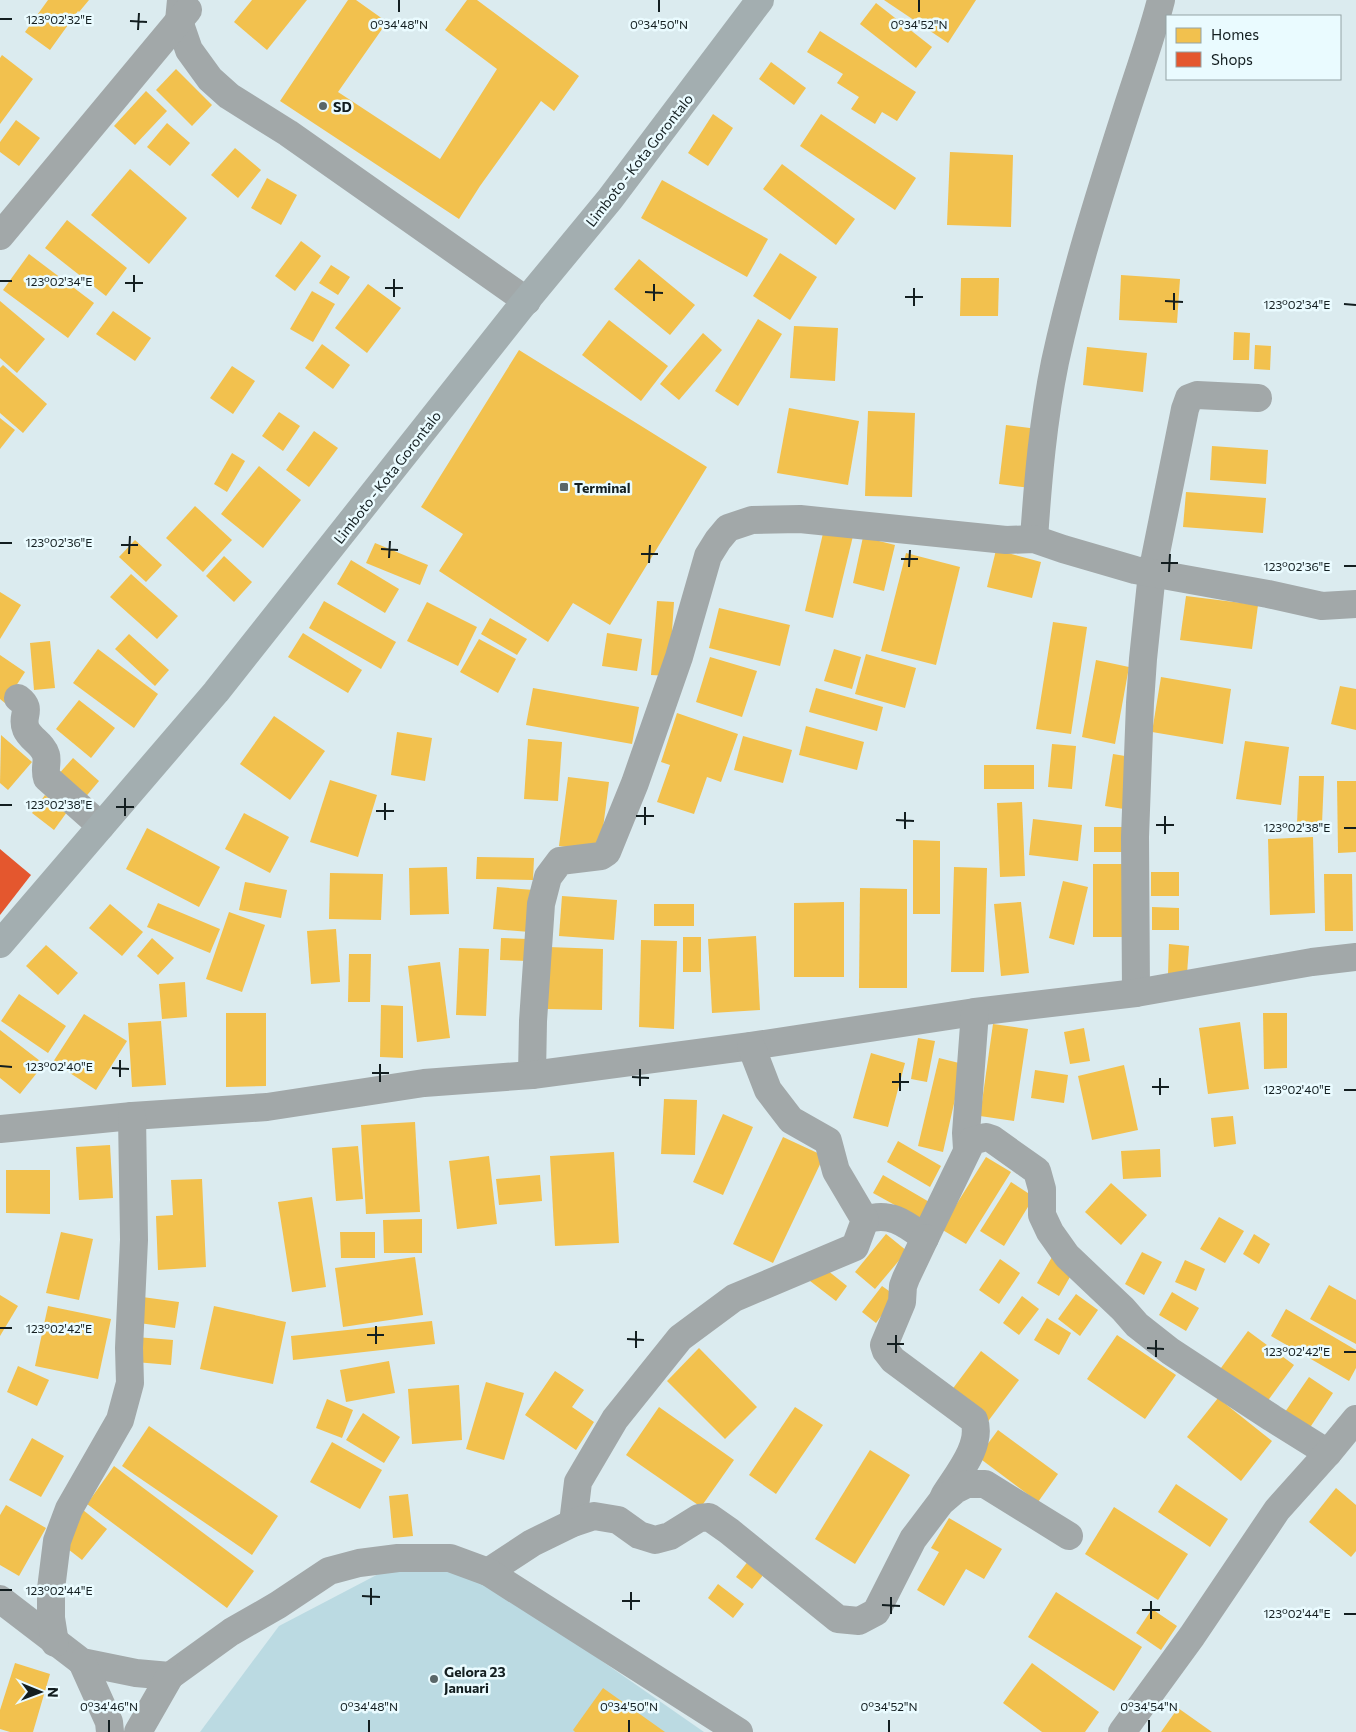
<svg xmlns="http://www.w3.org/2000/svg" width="1356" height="1732" viewBox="0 0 1356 1732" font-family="Commissioner,sans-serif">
<rect width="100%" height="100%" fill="#dbebef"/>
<polygon fill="#bbdae2" points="465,1566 704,1732 200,1732 279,1626 388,1569"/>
<g fill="#f2c14e">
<polygon points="48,0 89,0 79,12 78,11 50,50 25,32"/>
<polygon points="252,0 307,0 267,50 234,22"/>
<polygon points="348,0 356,0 387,22 338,92 440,159 497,69 445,30 467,0 477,0 579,76 554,111 541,101 480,186 459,219 280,101"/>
<polygon points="884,0 976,0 948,43"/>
<polygon points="876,3 932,47 916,68 860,24"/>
<polygon points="820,31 916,92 897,121 882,112 875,124 851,109 859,97 837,83 843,74 807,52"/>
<polygon points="2,55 33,79 0,124 0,58"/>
<polygon points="771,62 806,88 794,105 759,79"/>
<polygon points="176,69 212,105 192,126 156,90"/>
<polygon points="146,91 167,111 135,145 114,126"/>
<polygon points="713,114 733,128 708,166 688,153"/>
<polygon points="821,114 916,178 895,210 800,146"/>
<polygon points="16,120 40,138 19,166 0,152 0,142"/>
<polygon points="167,123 190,143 170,166 147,147"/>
<polygon points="235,148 261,170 238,198 211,175"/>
<polygon points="950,152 1013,155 1011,227 947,225"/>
<polygon points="782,164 855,219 836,245 763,189"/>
<polygon points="130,169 187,218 149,264 91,215"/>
<polygon points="267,178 297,195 281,225 251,208"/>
<polygon points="662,180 768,239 747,277 641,218"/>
<polygon points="67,220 127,268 106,296 45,248"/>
<polygon points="301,241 321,256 295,291 275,276"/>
<polygon points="780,253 817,277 790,320 753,296"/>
<polygon points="29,254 94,303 68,338 3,290"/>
<polygon points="639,259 695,305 670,335 614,289"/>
<polygon points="331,265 350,277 338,295 319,283"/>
<polygon points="1121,275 1180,279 1177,323 1119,320"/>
<polygon points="961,278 999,278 998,316 960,316"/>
<polygon points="368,284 401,308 367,353 335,328"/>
<polygon points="312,291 335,304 313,342 290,329"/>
<polygon points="0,301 45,339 17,373 0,358"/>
<polygon points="113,311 151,338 135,361 96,334"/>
<polygon points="758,319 782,334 738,406 715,391"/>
<polygon points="609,320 668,366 641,401 582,355"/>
<polygon points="794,326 838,328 835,381 790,378"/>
<polygon points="1234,332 1250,333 1249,360 1233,360"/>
<polygon points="703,333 722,350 679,400 660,384"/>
<polygon points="322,344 350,365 333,389 305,368"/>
<polygon points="1255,345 1271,346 1270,370 1254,369"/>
<polygon points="1087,347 1147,353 1143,392 1083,385"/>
<polygon points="519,350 707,467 610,625 573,603 548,642 439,571 463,534 421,507"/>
<polygon points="3,365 47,404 23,433 0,413 0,368"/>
<polygon points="232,366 255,381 233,414 210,398"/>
<polygon points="789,408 859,421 848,485 777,473"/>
<polygon points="868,411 915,413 912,497 865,496"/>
<polygon points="279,412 300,426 283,451 262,436"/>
<polygon points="0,418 15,430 0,449"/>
<polygon points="1006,425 1038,429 1031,488 999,484"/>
<polygon points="314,431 338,448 309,487 286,470"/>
<polygon points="1212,446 1268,450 1266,484 1210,480"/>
<polygon points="232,453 245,461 227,492 214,484"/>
<polygon points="259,466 301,500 263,548 221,514"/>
<polygon points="1186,492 1266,498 1263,533 1183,527"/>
<polygon points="195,506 232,540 203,572 166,538"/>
<polygon points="824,529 853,536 833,618 805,611"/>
<polygon points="863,537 895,545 884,591 853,583"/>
<polygon points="135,540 162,565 146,582 119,557"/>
<polygon points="375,543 428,565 420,585 366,563"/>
<polygon points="996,550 1041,562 1032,598 987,587"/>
<polygon points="906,553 960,567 936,665 881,651"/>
<polygon points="224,556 252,582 234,602 206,576"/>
<polygon points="351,560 399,589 385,613 337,584"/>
<polygon points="131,574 178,616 157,639 110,597"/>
<polygon points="0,592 21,605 0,639"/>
<polygon points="1186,596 1258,605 1252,649 1180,640"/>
<polygon points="324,601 396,642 381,669 309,628"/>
<polygon points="657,601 674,602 669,676 651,675"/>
<polygon points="427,602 477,627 458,666 407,641"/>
<polygon points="719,608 790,625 780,666 709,648"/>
<polygon points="490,618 527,639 517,655 481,634"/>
<polygon points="1053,622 1087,627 1071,734 1036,729"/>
<polygon points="303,633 362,670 348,693 288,657"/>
<polygon points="607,633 642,639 637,671 602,666"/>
<polygon points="129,634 169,670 155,686 115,649"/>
<polygon points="479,639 516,659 498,693 460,672"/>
<polygon points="50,641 55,688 34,690 30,643"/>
<polygon points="98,649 158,694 134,728 73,683"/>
<polygon points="834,649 861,657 852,689 824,681"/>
<polygon points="866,654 916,668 905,708 855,694"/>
<polygon points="0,655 25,672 5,703 0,699"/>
<polygon points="710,657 757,671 742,717 696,702"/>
<polygon points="1096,660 1129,667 1115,744 1082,737"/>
<polygon points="1161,677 1231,689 1223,744 1152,732"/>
<polygon points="1340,686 1356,689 1356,730 1331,724"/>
<polygon points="533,688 639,707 632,744 526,725"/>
<polygon points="816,688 883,707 877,731 809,712"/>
<polygon points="79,700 115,728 91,758 56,729"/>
<polygon points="677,713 738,734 721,782 707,777 694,814 657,802 670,765 661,762"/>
<polygon points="274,716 325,751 290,800 240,764"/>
<polygon points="806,726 864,742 857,770 799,755"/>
<polygon points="397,732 432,738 425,781 391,775"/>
<polygon points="1,735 32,762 8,790 0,783"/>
<polygon points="743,736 792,750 783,783 734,770"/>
<polygon points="528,739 562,742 558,801 524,799"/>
<polygon points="1245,741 1289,747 1281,805 1236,799"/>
<polygon points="1052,744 1076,746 1072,789 1048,787"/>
<polygon points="1113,754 1131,757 1124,809 1105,806"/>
<polygon points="73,758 99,781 83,800 57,776"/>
<rect x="984" y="765" width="50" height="24"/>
<polygon points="1299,776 1324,776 1322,824 1297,824"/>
<polygon points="568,777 609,782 600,851 559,846"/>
<polygon points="330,780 377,795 358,857 310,842"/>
<polygon points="1337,781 1356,781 1356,852 1338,853"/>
<polygon points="45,795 67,812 54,830 32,813"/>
<polygon points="1022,802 1025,876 1000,877 997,803"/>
<polygon points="244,813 289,837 270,873 225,849"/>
<polygon points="1033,819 1082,825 1078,861 1029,855"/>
<rect x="1094" y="827" width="31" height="25"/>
<polygon points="147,828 220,867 199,907 126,869"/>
<polygon points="1313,837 1315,913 1270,915 1268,839"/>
<polygon points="913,840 940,841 940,914 913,914"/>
<polygon points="477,857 534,858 533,880 476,879"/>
<polygon points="1093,864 1133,864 1134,937 1093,937"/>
<polygon points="447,867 449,914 410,915 409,868"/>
<polygon points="954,867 987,868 984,972 951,972"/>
<rect x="1151" y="872" width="28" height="24"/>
<polygon points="330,873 383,874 381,920 329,919"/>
<polygon points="1324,874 1352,874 1353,931 1325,931"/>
<polygon points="1063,881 1088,887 1074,945 1049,938"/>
<polygon points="245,882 287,890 281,918 239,910"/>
<polygon points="497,887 534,890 530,932 493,929"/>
<polygon points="860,888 907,889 907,988 859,988"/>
<polygon points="562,896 617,900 614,940 559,936"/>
<polygon points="844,902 844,977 794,977 794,903"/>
<polygon points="1021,902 1029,973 1001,976 994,904"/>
<polygon points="158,903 220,929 210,953 147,927"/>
<polygon points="110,904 143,932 122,956 89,928"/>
<rect x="654" y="904" width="40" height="22"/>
<polygon points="1152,907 1179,908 1179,930 1152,930"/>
<polygon points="229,912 265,925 242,992 206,979"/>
<polygon points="336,929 340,982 311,984 307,931"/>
<polygon points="756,936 760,1010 712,1013 708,939"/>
<rect x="683" y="937" width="18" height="35"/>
<polygon points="152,938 174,958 158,975 137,956"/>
<polygon points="501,938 528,939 527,961 500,960"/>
<polygon points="641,940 677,941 674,1029 639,1027"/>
<polygon points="1169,944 1189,946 1187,974 1168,974"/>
<polygon points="46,945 78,973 58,995 26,966"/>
<polygon points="548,947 603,949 602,1010 546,1009"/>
<polygon points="459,948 489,949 486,1016 456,1015"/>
<polygon points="349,954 371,954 370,1002 348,1002"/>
<polygon points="440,962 450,1038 417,1042 408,966"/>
<polygon points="185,982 187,1017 162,1019 159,984"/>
<polygon points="19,994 66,1026 48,1053 1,1021"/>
<polygon points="381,1005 403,1006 403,1058 380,1057"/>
<polygon points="226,1013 266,1013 266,1086 226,1087"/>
<polygon points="1263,1013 1287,1013 1287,1068 1264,1069"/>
<polygon points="84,1014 127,1041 96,1090 53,1062"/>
<polygon points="161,1021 166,1085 132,1087 128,1023"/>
<polygon points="1240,1022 1249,1089 1208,1094 1199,1028"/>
<polygon points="993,1024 1028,1029 1014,1121 980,1116"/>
<polygon points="1084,1028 1090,1061 1070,1064 1064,1032"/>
<polygon points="0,1030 44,1064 20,1094 0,1078"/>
<polygon points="918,1038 935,1041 927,1082 911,1079"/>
<polygon points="871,1053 905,1063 888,1127 853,1118"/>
<polygon points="939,1058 963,1064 943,1152 918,1146"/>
<polygon points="1124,1065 1138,1130 1092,1140 1078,1076"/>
<polygon points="1035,1070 1068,1075 1064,1103 1031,1098"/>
<polygon points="664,1099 697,1100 695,1155 661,1154"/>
<polygon points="723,1114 753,1127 723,1195 693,1182"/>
<polygon points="1233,1116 1236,1144 1214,1147 1211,1118"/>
<polygon points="415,1122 420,1212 366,1214 361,1125"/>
<polygon points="783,1137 824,1156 773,1263 733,1244"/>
<polygon points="898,1141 941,1166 930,1187 887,1162"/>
<polygon points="110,1145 113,1198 79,1200 76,1147"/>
<polygon points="358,1146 363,1199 336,1201 332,1148"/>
<polygon points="1160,1149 1161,1177 1123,1179 1121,1151"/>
<polygon points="614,1152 619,1243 555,1246 550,1156"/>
<polygon points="489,1156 497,1224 457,1229 449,1161"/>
<polygon points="986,1157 1011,1172 966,1244 941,1229"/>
<polygon points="6,1170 50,1170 50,1214 6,1213"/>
<polygon points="540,1175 542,1201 499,1205 496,1179"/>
<polygon points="883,1175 931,1203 922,1220 873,1193"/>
<polygon points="202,1179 206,1267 158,1270 156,1216 173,1215 171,1180"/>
<polygon points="1011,1182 1034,1197 1004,1246 980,1231"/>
<polygon points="1111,1183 1147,1215 1121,1245 1085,1212"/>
<polygon points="312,1197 326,1287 292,1292 278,1202"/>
<polygon points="1219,1217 1244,1231 1225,1263 1200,1249"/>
<polygon points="422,1219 422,1253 384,1253 383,1220"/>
<polygon points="61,1232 93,1239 79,1300 46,1293"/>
<polygon points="340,1232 375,1232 375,1258 341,1258"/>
<polygon points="886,1234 907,1251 875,1289 855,1272"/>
<polygon points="1254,1234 1270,1244 1259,1264 1243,1254"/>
<polygon points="1142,1252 1162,1262 1144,1295 1125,1284"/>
<polygon points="415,1257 423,1315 343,1327 335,1268"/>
<polygon points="1052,1257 1074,1270 1059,1296 1037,1283"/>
<polygon points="1000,1259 1020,1273 999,1304 979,1290"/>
<polygon points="1185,1260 1205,1269 1196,1291 1175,1282"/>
<polygon points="822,1266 847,1286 836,1301 810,1281"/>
<polygon points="1329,1285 1356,1300 1356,1344 1310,1319"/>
<polygon points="882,1286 896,1296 876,1323 862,1312"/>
<polygon points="1172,1292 1199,1308 1186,1331 1159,1315"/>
<polygon points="1076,1294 1098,1310 1080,1336 1058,1319"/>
<polygon points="0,1295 18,1306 0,1336"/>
<polygon points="135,1296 179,1302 175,1328 132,1322"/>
<polygon points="1022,1296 1039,1309 1019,1335 1003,1323"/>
<polygon points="48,1306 111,1319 98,1379 35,1366"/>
<polygon points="214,1306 286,1322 273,1384 200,1369"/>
<polygon points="1286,1309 1356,1350 1356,1368 1349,1381 1271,1336"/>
<polygon points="1047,1318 1071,1333 1059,1355 1034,1340"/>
<polygon points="432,1321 435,1344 293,1360 291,1336"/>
<polygon points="1248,1331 1294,1365 1264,1406 1218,1372"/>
<polygon points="1117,1335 1176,1375 1145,1419 1087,1379"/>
<polygon points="136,1337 173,1340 171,1365 135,1362"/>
<polygon points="699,1348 757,1407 725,1439 667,1381"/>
<polygon points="981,1351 1019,1380 986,1424 948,1395"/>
<polygon points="389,1361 395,1393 346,1402 340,1370"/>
<polygon points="18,1366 49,1380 37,1406 7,1392"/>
<polygon points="555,1371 584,1390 572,1407 594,1422 576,1450 525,1415"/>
<polygon points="1309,1377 1333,1393 1309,1429 1285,1412"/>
<polygon points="486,1382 524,1393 504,1460 466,1449"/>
<polygon points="459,1385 462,1440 412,1444 408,1389"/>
<polygon points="1218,1398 1272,1441 1241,1481 1187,1437"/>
<polygon points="327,1399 353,1410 342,1438 316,1428"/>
<polygon points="659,1407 734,1460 701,1507 626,1455"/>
<polygon points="795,1407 823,1425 776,1494 749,1475"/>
<polygon points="363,1413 400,1437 384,1463 346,1440"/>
<polygon points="149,1426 278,1516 252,1555 122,1466"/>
<polygon points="998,1430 1058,1474 1038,1502 978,1457"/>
<polygon points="32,1438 64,1456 41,1497 9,1480"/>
<polygon points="332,1442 382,1470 360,1509 310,1482"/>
<polygon points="870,1450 910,1475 855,1564 815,1539"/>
<polygon points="114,1466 254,1571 227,1608 87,1504"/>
<polygon points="1176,1484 1228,1519 1210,1547 1158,1512"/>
<polygon points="1336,1488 1356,1505 1356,1551 1351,1557 1309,1522"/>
<polygon points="408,1494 413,1536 393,1538 389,1496"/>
<polygon points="6,1505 46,1528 19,1576 0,1565 0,1515"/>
<polygon points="1114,1507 1188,1554 1158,1600 1085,1554"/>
<polygon points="83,1510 107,1529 82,1560 59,1542"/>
<polygon points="949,1518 1002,1549 984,1579 966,1569 944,1606 917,1590 939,1552 931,1548"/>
<polygon points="752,1556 768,1569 752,1589 736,1577"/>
<polygon points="718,1584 744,1604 733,1618 708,1598"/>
<polygon points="1056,1592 1142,1647 1114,1691 1028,1637"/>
<polygon points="1152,1609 1177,1626 1161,1650 1136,1633"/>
<polygon points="15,1663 50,1674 33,1732 10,1732 0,1729 0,1710"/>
<polygon points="1032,1663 1099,1712 1085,1732 1042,1732 1003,1703"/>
<polygon points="603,1688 665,1732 575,1732 573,1730"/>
<polygon points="1178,1708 1212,1732 1161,1732"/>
</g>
<polygon fill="#e4572e" points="0,849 31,875 0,915"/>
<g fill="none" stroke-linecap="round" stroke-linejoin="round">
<g stroke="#a2a8a9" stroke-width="28">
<polyline points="181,0 179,21 189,50 210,79 229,96 288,133 527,301"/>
<polyline points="0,236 188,10"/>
<path d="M1034,539C1038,479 1043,421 1055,362C1073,279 1099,196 1125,115C1137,77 1151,39 1161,0"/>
<path d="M18,698C34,710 20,715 26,729C30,739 43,744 46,755C48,762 44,770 47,778L101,826"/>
<polyline points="1136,993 1135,837 1140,703 1143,659 1152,573 1185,409 1189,398 1197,395 1258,398"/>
<polyline points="532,1075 533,1021 541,904 548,877 560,861 601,856 607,852 635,783 679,657 708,556 718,540 728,528 752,520 800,519 1006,540 1034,539 1063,549 1135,570 1268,594 1322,606 1356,604"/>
<polyline points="0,1129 132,1116 267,1107 424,1083 532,1075 751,1046 975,1012 1136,993 1312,962 1356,957"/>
<polyline points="967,1149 966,1133 975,1012"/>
<path d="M865,1220C890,1211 906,1224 925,1238L972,1141L986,1137L992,1139L1037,1171L1042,1189V1215L1050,1232L1067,1256L1123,1309L1137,1325L1170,1351L1272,1418L1328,1453"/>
<path d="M925,1238L906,1278L903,1286L902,1302L884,1345L886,1351L893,1360L974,1420C983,1445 957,1475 944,1496"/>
<polyline points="573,1523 578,1482 615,1419 680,1338 734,1298 855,1247 865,1220 836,1171 828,1141 791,1120 768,1090 751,1046"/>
<polyline points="488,1572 532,1543 573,1523 594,1516 618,1520 639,1535 655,1540 670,1536 699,1518 709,1517 729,1531 838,1619 859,1621 876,1612 913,1539 941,1502 955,1490 967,1484 985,1484 1069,1536"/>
<polyline points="0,1599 82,1662 136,1673 170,1676 231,1632 278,1605 329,1571 359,1563 398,1558 450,1558 488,1572 739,1732"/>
<polyline points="55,1643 51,1618 51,1589 57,1541 69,1509 120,1420 130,1383 129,1348 134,1240 132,1116"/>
<polyline points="82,1662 109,1722 110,1732"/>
<polyline points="138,1732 170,1676"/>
<polyline points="1122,1732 1192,1636 1277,1510 1328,1453 1356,1419"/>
</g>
<polyline stroke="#a3aeb0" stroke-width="28" points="0,944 216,692 520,308 610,199 760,0"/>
</g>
<path fill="none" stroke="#131e20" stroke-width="2" d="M399,12V0M659,12V0M919,12V0M0,19H12M130,21L147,22M138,30L139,13M0,281H12M125,283H143M385,288H403M134,292V275M645,292L663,293M394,297V279M905,297H923M654,301V284M1165,301L1183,302M1344,304L1356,305M914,306V288M1174,310V293M0,543H12M121,545H138M381,549L398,550M129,554L130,536M641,554H658M389,558L390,541M901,559H918M649,563L650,545M1161,563H1178M1344,566H1356M909,567L910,550M1169,572L1170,554M0,805H12M116,807H134M376,811H394M125,816V798M636,816H654M385,820V803M896,820L914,821M645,825V807M1156,825H1174M1344,828H1356M905,829V812M1165,834V816M0,1066L12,1067M112,1068L129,1069M372,1073H389M120,1077V1060M632,1077L649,1078M380,1082V1064M892,1082H909M640,1086V1069M1152,1087H1169M1344,1090H1356M900,1091V1073M1160,1095V1078M0,1328H12M367,1335H384M627,1339L644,1340M376,1344V1326M887,1344H904M636,1348V1331M1147,1348L1164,1349M1344,1352H1356M896,1353V1335M1156,1357V1340M0,1590H12M362,1596L380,1597M622,1601H640M371,1605V1588M882,1605L900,1606M631,1610V1592M1142,1610H1160M891,1614V1597M1344,1614H1356M1151,1619V1601M109,1732V1720M369,1732V1720M629,1732V1720M889,1732V1720M1149,1732V1720"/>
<g fill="#596668" stroke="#eafbff" stroke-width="2">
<circle cx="323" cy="106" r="5"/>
<rect x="559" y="482" width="10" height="10" rx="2.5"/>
<circle cx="434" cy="1679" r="5"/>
</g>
<g text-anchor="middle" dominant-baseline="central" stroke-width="5" stroke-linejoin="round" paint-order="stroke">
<g font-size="14" font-weight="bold" fill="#131e20" stroke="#eafbff" text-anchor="start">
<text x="333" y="106">SD</text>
<text x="574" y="487">Terminal</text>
<text x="444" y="1671">Gelora 23<tspan x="444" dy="16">Januari</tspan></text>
</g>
<g font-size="14" fill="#131e20" stroke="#eafbff">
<text transform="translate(639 160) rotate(-52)">Limboto - Kota Gorontalo</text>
<text transform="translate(387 477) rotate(-52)">Limboto - Kota Gorontalo</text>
</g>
</g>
<g font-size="12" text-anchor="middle" fill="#131e20" stroke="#eafbff" stroke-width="5" stroke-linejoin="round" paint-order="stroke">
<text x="59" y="24">123°02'32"E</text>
<text x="399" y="29">0°34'48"N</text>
<text x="659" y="29">0°34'50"N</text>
<text x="919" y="29">0°34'52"N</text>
<text x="59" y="286">123°02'34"E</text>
<text x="1297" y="309">123°02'34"E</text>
<text x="59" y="547">123°02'36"E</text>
<text x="1297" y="571">123°02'36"E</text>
<text x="59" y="809">123°02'38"E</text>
<text x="1297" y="832">123°02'38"E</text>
<text x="59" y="1071">123°02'40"E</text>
<text x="1297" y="1094">123°02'40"E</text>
<text x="59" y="1333">123°02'42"E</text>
<text x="1297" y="1356">123°02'42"E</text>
<text x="59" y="1595">123°02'44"E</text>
<text x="1297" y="1618">123°02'44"E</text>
<text x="109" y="1711">0°34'46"N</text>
<text x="369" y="1711">0°34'48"N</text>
<text x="629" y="1711">0°34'50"N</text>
<text x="889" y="1711">0°34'52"N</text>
<text x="1149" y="1711">0°34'54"N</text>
</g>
<rect x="1166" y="15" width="175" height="65" fill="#eafbff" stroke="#94a3a6"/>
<rect x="1176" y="28" width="25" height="15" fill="#f2c14e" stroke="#94a3a6"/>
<text x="1211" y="40" font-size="15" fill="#131e20">Homes</text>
<rect x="1176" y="52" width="25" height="15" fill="#e4572e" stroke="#94a3a6"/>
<text x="1211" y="65" font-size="15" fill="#131e20">Shops</text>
<g transform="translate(40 1692) rotate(91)" stroke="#eafbff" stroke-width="4" paint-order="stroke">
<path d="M0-4L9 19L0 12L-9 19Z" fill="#131e20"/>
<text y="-8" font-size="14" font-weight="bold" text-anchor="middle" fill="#131e20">N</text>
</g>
</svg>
